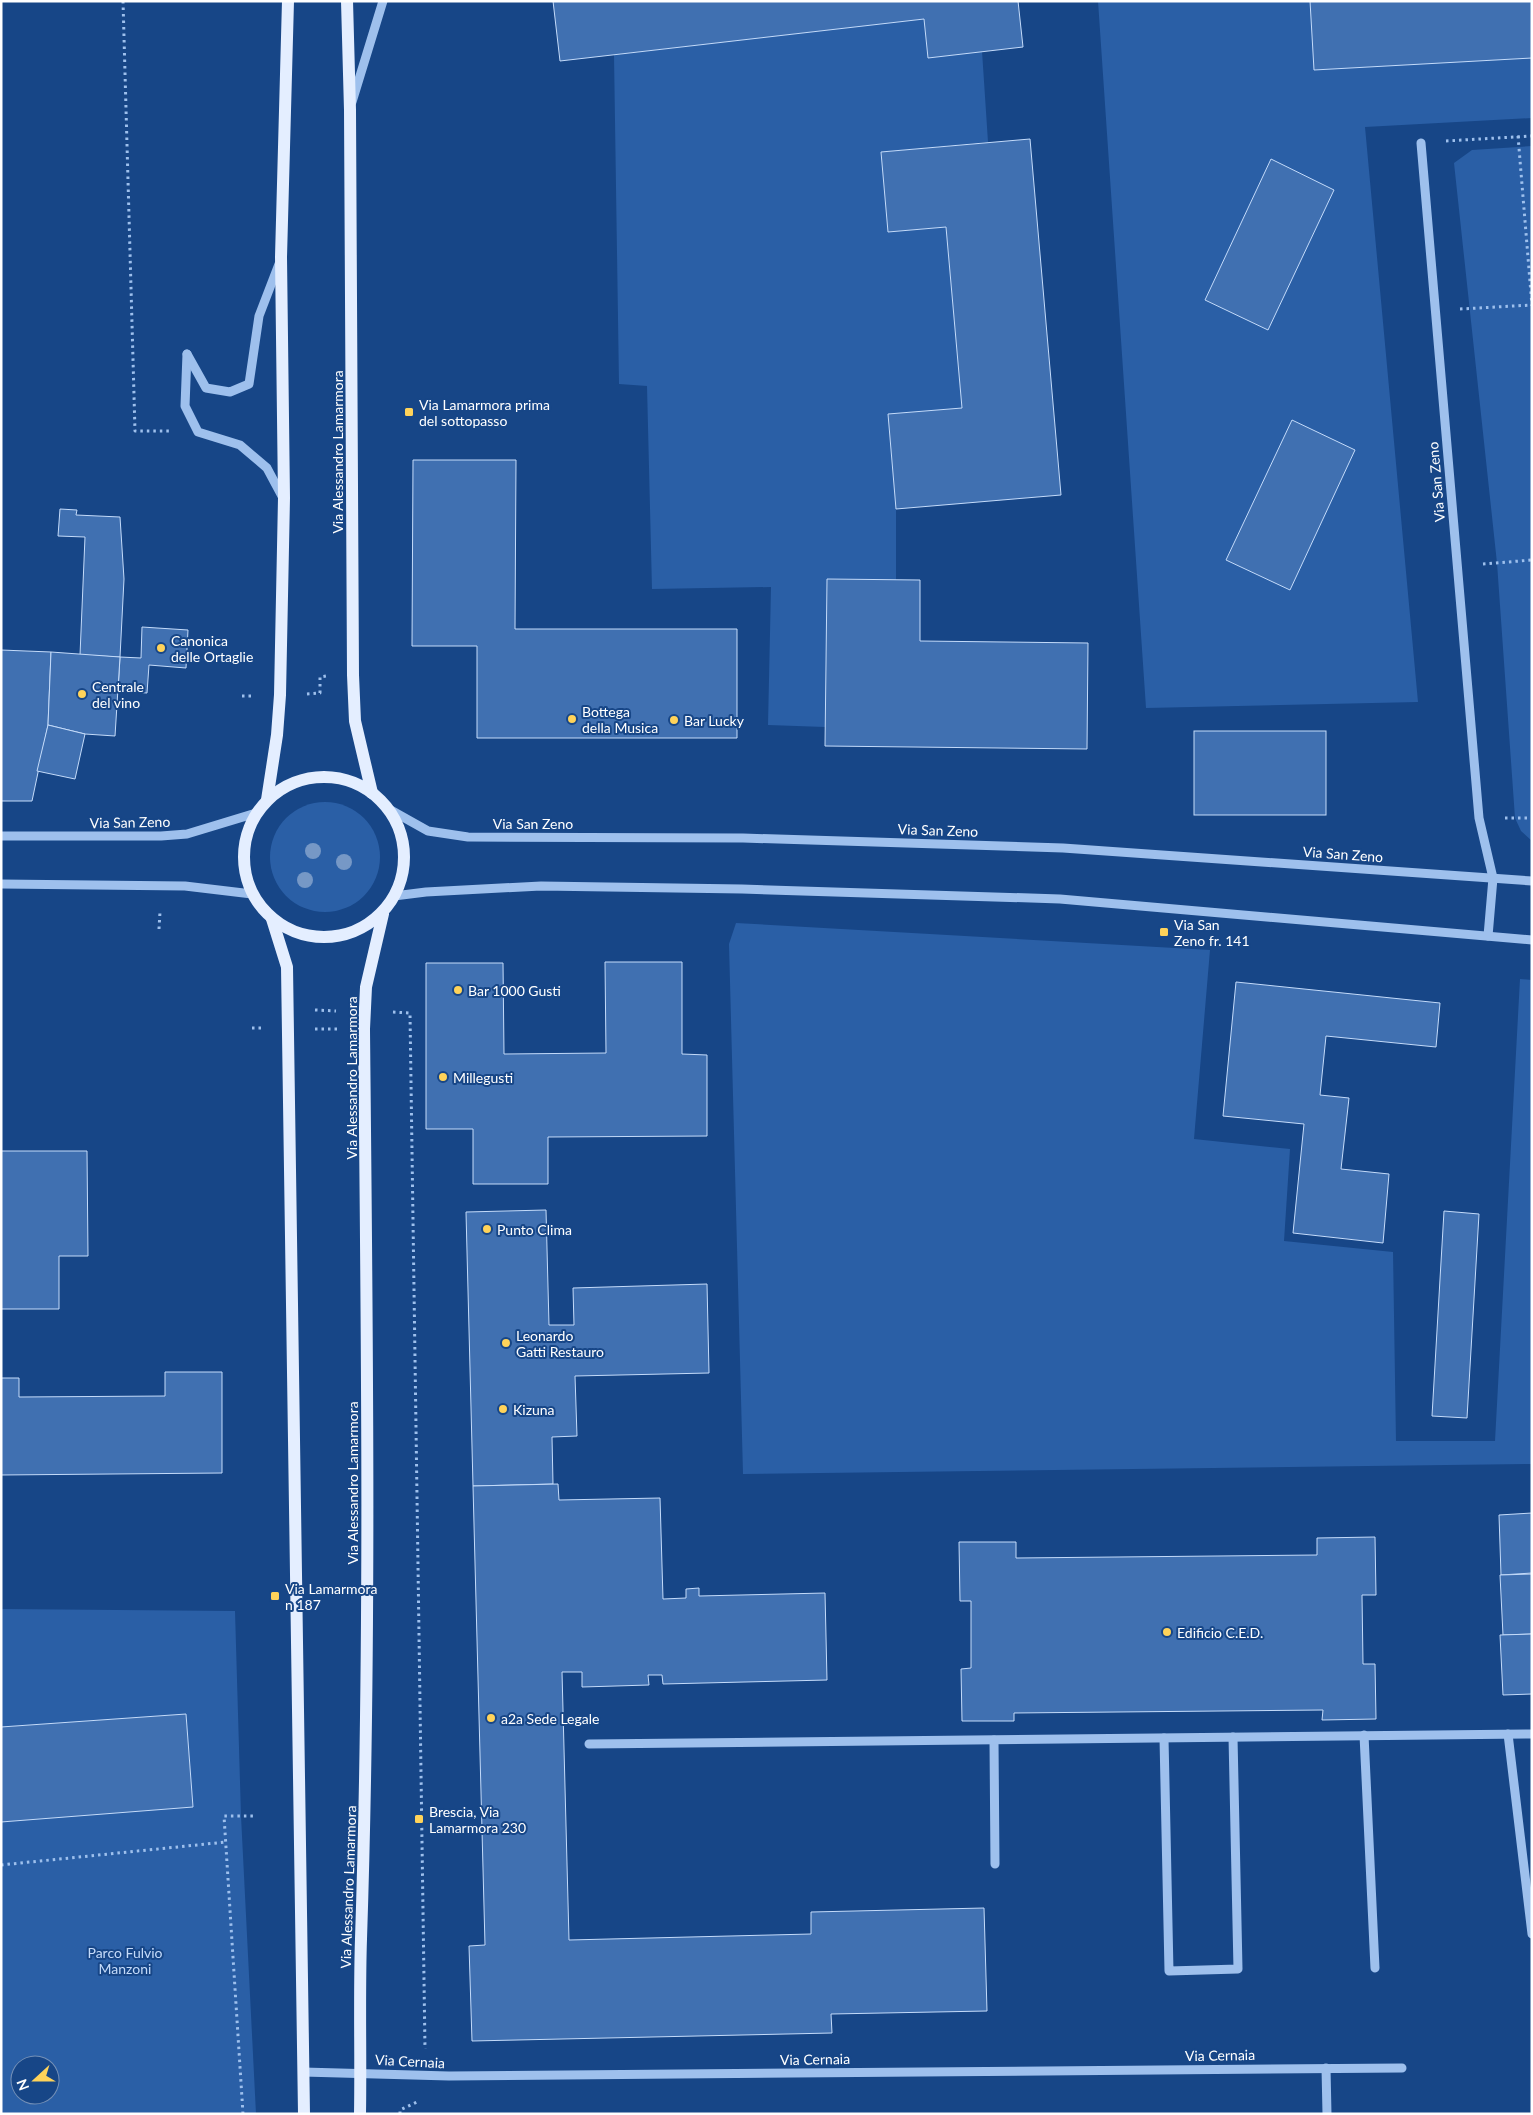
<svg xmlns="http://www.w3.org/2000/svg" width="1533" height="2115" viewBox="0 0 1533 2115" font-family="Lato,sans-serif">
<rect width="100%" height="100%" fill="#174687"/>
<g fill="#2a5fa6" fill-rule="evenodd">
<polygon points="1098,1 1532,1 1532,118 1365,127 1418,702 1146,708"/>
<polygon points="924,19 928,58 982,51 988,142 881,152 888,232 946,227 962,408 888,415 896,509 896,580 827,579 825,727 768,725 771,587 652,589 647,386 619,384 614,55"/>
<polygon points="1532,146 1532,841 1521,831 1515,818 1497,563 1454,163 1472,150"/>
<circle cx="325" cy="857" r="55"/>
<polygon points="736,923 1210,950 1194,1139 1290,1149 1284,1241 1393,1252 1396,1441 1495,1441 1520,979 1532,980 1532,1464 743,1474 729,944"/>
<path d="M1,1609L235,1611L241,1816L256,2114H1V1822L193,1806L186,1714L1,1727ZM20,2065H50V2095H20Z"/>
</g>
<g fill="#4070b1" stroke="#c4dbfa">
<polygon points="553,1 1018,1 1023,47 928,58 924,19 560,61"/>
<polygon points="1310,1 1532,1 1532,58 1314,70"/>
<polygon points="1030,139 1061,495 896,509 888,414 962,408 946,227 888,232 881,152"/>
<polygon points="1271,159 1334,190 1268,330 1205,300"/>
<polygon points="1292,420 1355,450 1290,590 1226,560"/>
<polygon points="413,460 516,460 515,629 737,629 737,738 477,738 477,646 412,646"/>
<polygon points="60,509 77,510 76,515 120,517 124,579 120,657 80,655 85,537 58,536"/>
<polygon points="827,579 920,580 920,641 1088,643 1087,749 825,746"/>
<polygon points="142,627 188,630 186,668 149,665 147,693 118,691 120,657 141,658"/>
<polygon points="1,650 51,652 48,725 32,801 1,801"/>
<polygon points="51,652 120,657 115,736 85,734 48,725"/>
<polygon points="48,725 85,734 75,779 37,771"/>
<rect x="1194" y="731" width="132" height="84"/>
<polygon points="605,962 682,962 682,1054 707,1055 707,1136 548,1137 548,1184 473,1184 473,1129 426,1129 426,963 503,963 504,1054 606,1053"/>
<polygon points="1236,982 1440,1003 1436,1047 1326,1036 1320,1095 1349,1098 1341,1169 1389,1174 1383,1243 1293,1233 1304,1124 1223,1116"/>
<polygon points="1,1151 87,1151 88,1256 59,1256 59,1309 1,1309"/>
<polygon points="546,1210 549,1325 574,1325 573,1288 707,1284 709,1373 575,1376 577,1436 552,1437 553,1484 473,1486 466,1212"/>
<polygon points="1444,1211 1479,1214 1467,1418 1432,1416"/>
<polygon points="165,1372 222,1372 222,1473 1,1475 1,1378 19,1378 19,1397 165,1396"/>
<polygon points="558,1484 559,1500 660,1498 663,1599 686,1598 686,1589 699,1588 699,1596 825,1593 827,1680 663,1684 662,1675 648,1675 649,1685 582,1687 582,1672 562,1672 569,1940 811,1934 811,1912 984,1908 987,2011 831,2014 832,2033 472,2041 469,1946 485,1945 473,1486"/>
<polygon points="1532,1513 1532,1573 1501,1575 1499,1515"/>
<polygon points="1375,1537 1376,1595 1362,1595 1363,1664 1375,1664 1376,1719 1322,1720 1323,1710 1014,1713 1014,1721 962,1721 961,1669 971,1668 971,1601 960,1601 959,1542 1016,1542 1016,1558 1317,1555 1317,1538"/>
<polygon points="1532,1574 1532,1634 1503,1635 1500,1575"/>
<polygon points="1532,1634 1532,1694 1503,1695 1500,1635"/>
<polygon points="186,1714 193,1807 1,1822 1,1727"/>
</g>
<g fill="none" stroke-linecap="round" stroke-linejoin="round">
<g stroke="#9ec0ed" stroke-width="3" stroke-dasharray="2.5 4" stroke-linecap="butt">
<polyline points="123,1 135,431 169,431"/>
<polyline points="1518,136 1532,306"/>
<polyline points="1446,141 1532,136"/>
<polyline points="1460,309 1532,305"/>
<polyline points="1483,564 1532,560"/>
<polyline points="307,694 320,693 320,677 326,676"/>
<polyline points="242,696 254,696"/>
<polyline points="1505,818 1532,818"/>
<polyline points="159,929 160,912"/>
<polyline points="315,1010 336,1011"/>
<polyline points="393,1012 410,1013 425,2049"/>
<polyline points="252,1028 262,1028"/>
<polyline points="315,1029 337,1029"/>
<polyline points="1,1865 226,1842"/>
<polyline points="243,2114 224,1816 256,1816"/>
<polyline points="400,2114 400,2110 417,2102"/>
</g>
<g stroke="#9ec0ed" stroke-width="9">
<polyline points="352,102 383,1"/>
<polyline points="1421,143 1479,818 1493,878 1488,936"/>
<polyline points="187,354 206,388 230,392 249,384 259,316 279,264"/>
<polyline points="187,354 185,406 198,432 240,445 267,468 282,496"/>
<polyline points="387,808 428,831 468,837 743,838 1063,848 1532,881"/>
<polyline points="1,836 161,836 187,834 256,813"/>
<polyline points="1,884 185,886 252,894"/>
<polyline points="394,896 426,892 541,886 742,889 1060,899 1532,940"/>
<polyline points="1508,1734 1532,1934"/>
<polyline points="1364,1735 1375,1968"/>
<polyline points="1164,1738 1169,1971 1238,1969 1233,1737"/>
<polyline points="994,1740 995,1864"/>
<polyline points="589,1744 1532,1734"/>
<polyline points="1326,2068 1327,2114"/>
<polyline points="303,2072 449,2076 1402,2068"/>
</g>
<g stroke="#e4eeff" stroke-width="12">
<polyline points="347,1 350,110 353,675 355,721 372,793"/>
<circle cx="324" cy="857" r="80"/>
<polyline points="267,800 277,735 280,695 284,498 281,257 288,1"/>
<polyline points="272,919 287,967 304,2114"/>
<path d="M360,2114C361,2056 359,1997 361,1939C371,1636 367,1333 364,1029L366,987L383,914"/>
</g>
</g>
<g fill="#7698c6">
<circle cx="313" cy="851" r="8"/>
<circle cx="344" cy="862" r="8"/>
<circle cx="305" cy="880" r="8"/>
</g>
<g fill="#ffd35a" stroke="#174687" stroke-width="2">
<rect x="404" y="407" width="10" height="10" rx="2.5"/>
<circle cx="161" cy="648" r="5"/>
<circle cx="82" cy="694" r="5"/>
<circle cx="572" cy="719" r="5"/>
<circle cx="674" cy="720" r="5"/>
<rect x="1159" y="927" width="10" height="10" rx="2.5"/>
<circle cx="458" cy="990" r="5"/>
<circle cx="443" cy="1077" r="5"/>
<circle cx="487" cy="1229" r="5"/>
<circle cx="506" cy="1343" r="5"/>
<circle cx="503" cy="1409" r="5"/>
<rect x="270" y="1591" width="10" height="10" rx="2.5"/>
<circle cx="1167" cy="1632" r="5"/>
<circle cx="491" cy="1718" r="5"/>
<rect x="414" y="1814" width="10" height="10" rx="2.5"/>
</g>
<g text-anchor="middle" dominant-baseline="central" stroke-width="4" stroke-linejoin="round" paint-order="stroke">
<g font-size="14" fill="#fff" stroke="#174687" text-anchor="start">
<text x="419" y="404">Via Lamarmora prima<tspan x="419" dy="16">del sottopasso</tspan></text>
<text x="171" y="640">Canonica<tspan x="171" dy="16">delle Ortaglie</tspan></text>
<text x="92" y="686">Centrale<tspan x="92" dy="16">del vino</tspan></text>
<text x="582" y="711">Bottega<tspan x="582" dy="16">della Musica</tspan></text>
<text x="684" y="720">Bar Lucky</text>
<text x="1174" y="924">Via San<tspan x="1174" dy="16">Zeno fr. 141</tspan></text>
<text x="468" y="990">Bar 1000 Gusti</text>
<text x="453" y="1077">Millegusti</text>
<text x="497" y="1229">Punto Clima</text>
<text x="516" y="1335">Leonardo<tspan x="516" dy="16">Gatti Restauro</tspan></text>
<text x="513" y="1409">Kizuna</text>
<text x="285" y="1588">Via Lamarmora<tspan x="285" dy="16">n 187</tspan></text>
<text x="1177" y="1632">Edificio C.E.D.</text>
<text x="501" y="1718">a2a Sede Legale</text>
<text x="429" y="1811">Brescia, Via<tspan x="429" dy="16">Lamarmora 230</tspan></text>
</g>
<g font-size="14" fill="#fff" stroke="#174687">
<text transform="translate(337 452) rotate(-90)">Via Alessandro Lamarmora</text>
<text transform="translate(1436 482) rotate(-95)">Via San Zeno</text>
<text transform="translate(130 822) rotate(-1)">Via San Zeno</text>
<text x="533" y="823">Via San Zeno</text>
<text transform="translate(938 830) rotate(2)">Via San Zeno</text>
<text transform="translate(1343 854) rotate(4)">Via San Zeno</text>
<text transform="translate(351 1078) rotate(-90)">Via Alessandro Lamarmora</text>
<text transform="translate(352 1483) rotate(-90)">Via Alessandro Lamarmora</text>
<text transform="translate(348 1887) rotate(-88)">Via Alessandro Lamarmora</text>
<text transform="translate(1220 2055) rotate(-1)">Via Cernaia</text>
<text transform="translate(815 2059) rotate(-1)">Via Cernaia</text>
<text transform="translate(410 2061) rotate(3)">Via Cernaia</text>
</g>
<g font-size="14" fill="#c4dbfa" stroke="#174687">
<text x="125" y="1952">Parco Fulvio<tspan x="125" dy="16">Manzoni</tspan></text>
</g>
</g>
<rect width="1533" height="2115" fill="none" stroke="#ffffff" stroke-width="5"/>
<g transform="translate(35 2080) rotate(249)"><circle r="24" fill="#174687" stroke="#7490b7"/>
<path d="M0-4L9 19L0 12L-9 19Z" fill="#ffd35a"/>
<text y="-8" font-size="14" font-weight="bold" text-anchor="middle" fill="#ffffff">N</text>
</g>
</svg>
